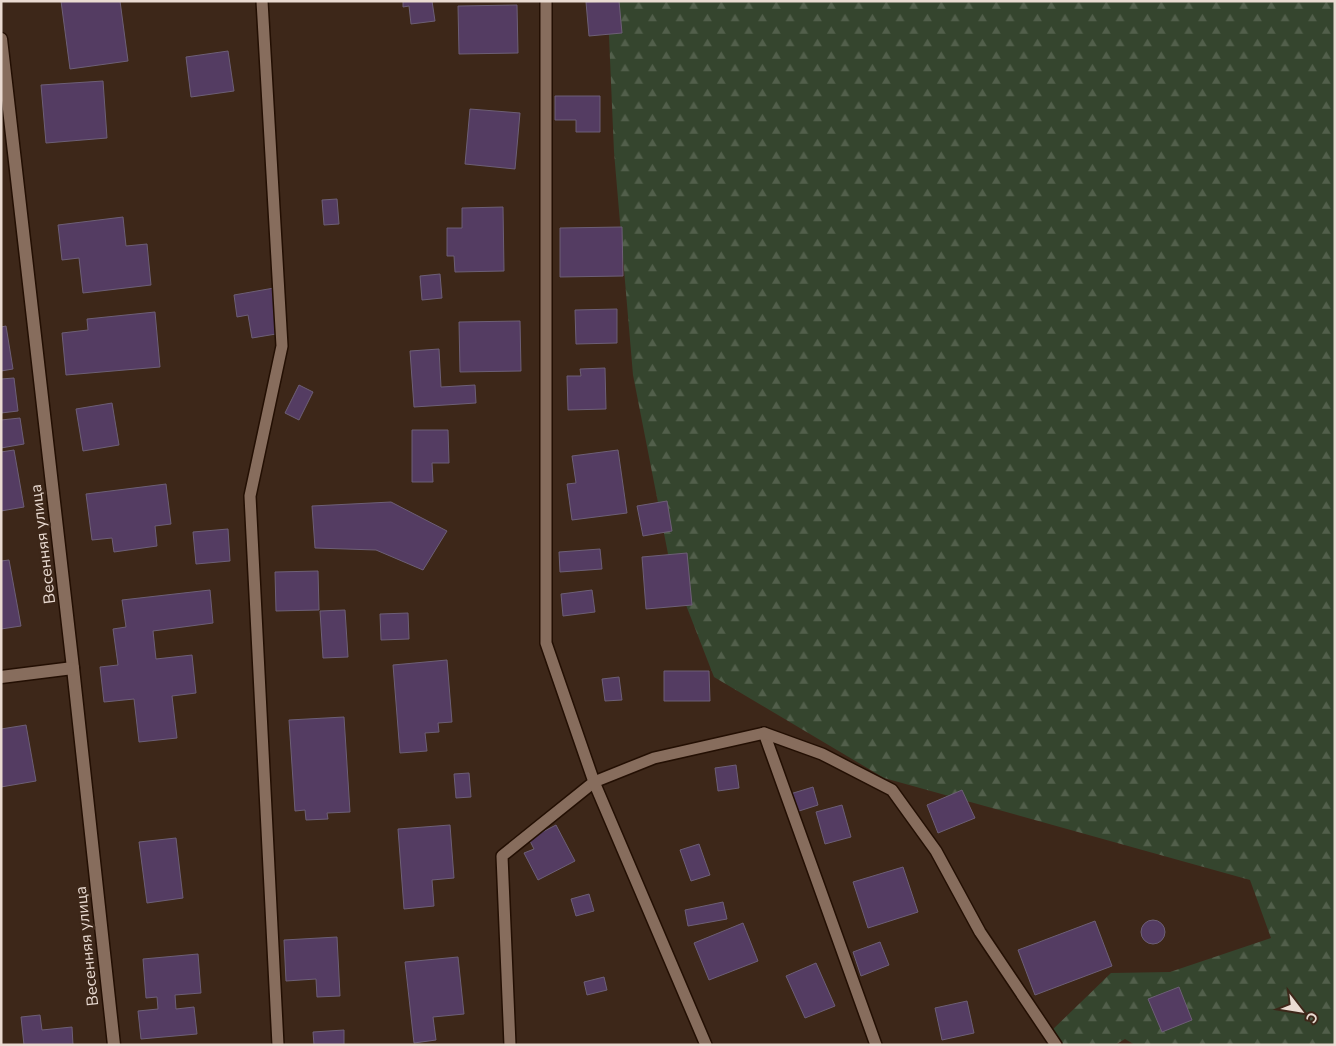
<svg xmlns="http://www.w3.org/2000/svg" width="1336" height="1046" viewBox="0 0 1336 1046" font-family="'Nunito Sans',sans-serif">
<defs>
<pattern id="forest-firs" width="22" height="20" patternUnits="userSpaceOnUse" patternTransform="scale(1.25)"><rect width="22" height="20" fill="#35452e"/><path d="M5 1l3.5 6h-7zM16 11l3.5 6h-7z" fill="#525f4b"/></pattern>
</defs>
<rect width="100%" height="100%" fill="#3d2719"/>
<polygon fill="url(#forest-firs)" points="610,1 1335,1 1335,1045 1135,1045 1125,1039 1115,1045 1061,1045 1047,1035 1111,973 1170,972 1271,938 1250,880 884,778 714,677 670,564 633,375 614,152 608,13"/>
<g fill="#543c62" stroke="#6d5f76">
<polygon points="61,1 120,1 128,61 70,69"/>
<polygon points="403,1 432,1 435,21 411,24 409,6 403,7"/>
<polygon points="619,1 622,33 589,36 586,2"/>
<polygon points="517,5 518,53 459,54 458,6"/>
<polygon points="228,51 234,91 191,97 186,57"/>
<polygon points="103,81 107,138 46,143 41,85"/>
<polygon points="555,96 600,96 600,132 576,132 576,120 555,120"/>
<polygon points="470,109 520,113 515,169 465,164"/>
<polygon points="337,199 339,224 324,225 322,200"/>
<polygon points="503,207 504,271 455,272 454,256 447,256 447,228 462,228 462,208"/>
<polygon points="123,217 126,246 147,244 151,285 83,293 79,258 62,260 58,225"/>
<polygon points="622,227 623,276 560,277 560,228"/>
<polygon points="440,274 442,298 422,300 420,276"/>
<polygon points="274,288 282,333 252,338 248,315 237,317 234,295"/>
<polygon points="617,309 617,343 576,344 575,310"/>
<polygon points="155,312 160,367 66,375 62,333 88,330 87,319"/>
<polygon points="520,321 521,371 460,372 459,322"/>
<polygon points="6,326 13,369 1,371 1,327"/>
<polygon points="439,349 441,387 475,385 476,403 414,407 410,351"/>
<polygon points="605,368 606,409 568,410 567,376 581,376 580,369"/>
<polygon points="14,378 18,411 1,413 1,379"/>
<polygon points="299,385 313,392 299,420 285,413"/>
<polygon points="112,403 119,445 83,451 76,409"/>
<polygon points="20,418 24,444 1,448 1,420"/>
<polygon points="412,430 448,430 449,463 432,463 433,482 412,482"/>
<polygon points="14,450 24,507 1,511 1,452"/>
<polygon points="618,450 627,513 572,520 567,484 576,483 572,456"/>
<polygon points="166,484 171,524 155,526 157,546 114,552 112,538 92,540 86,494"/>
<polygon points="667,501 672,531 643,536 637,506"/>
<polygon points="391,502 447,531 423,570 376,550 315,548 312,506"/>
<polygon points="228,529 230,561 196,564 193,532"/>
<polygon points="600,549 602,569 560,572 559,552"/>
<polygon points="687,553 692,605 646,609 642,557"/>
<polygon points="9,560 21,626 1,629 1,561"/>
<polygon points="318,571 319,610 276,611 275,572"/>
<polygon points="210,590 213,623 153,631 156,659 192,655 196,693 172,696 177,738 139,742 134,699 104,702 100,667 118,665 113,629 126,627 122,600"/>
<polygon points="592,590 595,612 563,616 561,594"/>
<polygon points="345,610 348,657 323,658 320,611"/>
<polygon points="408,613 409,639 381,640 380,614"/>
<polygon points="447,660 452,722 438,723 439,732 425,733 427,751 400,753 393,665"/>
<polygon points="664,671 709,671 710,701 664,701"/>
<polygon points="619,677 622,700 605,701 602,679"/>
<polygon points="344,717 350,812 327,813 328,819 306,820 305,810 295,811 289,720"/>
<polygon points="26,725 36,781 1,787 1,729"/>
<polygon points="736,765 739,788 718,791 715,768"/>
<polygon points="469,773 471,797 456,798 454,774"/>
<polygon points="813,787 818,805 796,812 790,794"/>
<polygon points="962,790 975,818 938,833 927,805"/>
<polygon points="842,805 851,837 825,844 816,812"/>
<polygon points="450,825 454,878 432,880 434,906 404,909 398,829"/>
<polygon points="556,825 575,861 538,880 524,853 534,849 529,839"/>
<polygon points="176,838 183,898 147,903 139,842"/>
<polygon points="699,844 710,875 691,881 680,850"/>
<polygon points="903,867 918,912 868,928 853,882"/>
<polygon points="589,894 594,911 576,916 571,899"/>
<polygon points="723,902 727,919 688,926 685,910"/>
<circle cx="1153" cy="932" r="12"/>
<polygon points="1095,921 1112,966 1035,995 1018,950"/>
<polygon points="743,923 758,961 709,980 694,943"/>
<polygon points="337,937 340,996 317,997 316,979 286,981 284,940"/>
<polygon points="880,942 889,965 861,976 853,952"/>
<polygon points="198,954 201,993 175,995 176,1009 194,1007 197,1034 141,1039 138,1011 158,1009 157,997 146,998 143,959"/>
<polygon points="458,957 464,1014 433,1017 436,1040 414,1043 405,962"/>
<polygon points="816,963 835,1006 805,1018 786,976"/>
<polygon points="604,977 607,990 587,995 584,982"/>
<polygon points="1179,987 1192,1020 1162,1032 1148,999"/>
<polygon points="967,1001 974,1033 942,1040 935,1008"/>
<polygon points="40,1015 42,1030 72,1027 73,1045 24,1045 21,1017"/>
<polygon points="344,1030 344,1045 314,1045 313,1032"/>
</g>
<g fill="none" stroke-linecap="round" stroke-linejoin="round">
<g stroke="#230f03" stroke-width="14">
<g id="service">
<polyline points="262,1 282,346 250,496 278,1045"/>
<polyline points="764,733 876,1045"/>
<polyline points="510,1045 502,856 594,782 546,643 546,1"/>
<polyline points="706,1045 594,782 654,758 764,733 822,754 892,790 936,851 980,932 1056,1045"/>
</g>
</g>
<g stroke="#230f03" stroke-width="15">
<g id="minor">
<polyline points="1,39 73,668 114,1045"/>
<polyline points="1,677 73,668"/>
</g>
</g>
<use href="#service" stroke="#876d5d" stroke-width="11"/>
<use href="#minor" stroke="#876d5d" stroke-width="12"/>
</g>
<g text-anchor="middle" dominant-baseline="central" stroke-width="5" stroke-linejoin="round" paint-order="stroke">
<g font-size="16" fill="#eadbd2" stroke="#3d2719">
<text transform="translate(43 544) rotate(-97)">Весенняя улица</text>
<text transform="translate(87 946) rotate(-96)">Весенняя улица</text>
</g>
</g>
<rect width="1336" height="1046" fill="none" stroke="#eadbd2" stroke-width="5"/>
<g transform="translate(1301 1011) rotate(121)" stroke="#3d2719" stroke-width="4" paint-order="stroke">
<path d="M0-4L9 19L0 12L-9 19Z" fill="#eadbd2"/>
<text y="-8" font-size="14" font-weight="bold" text-anchor="middle" fill="#eadbd2">С</text>
</g>
</svg>
